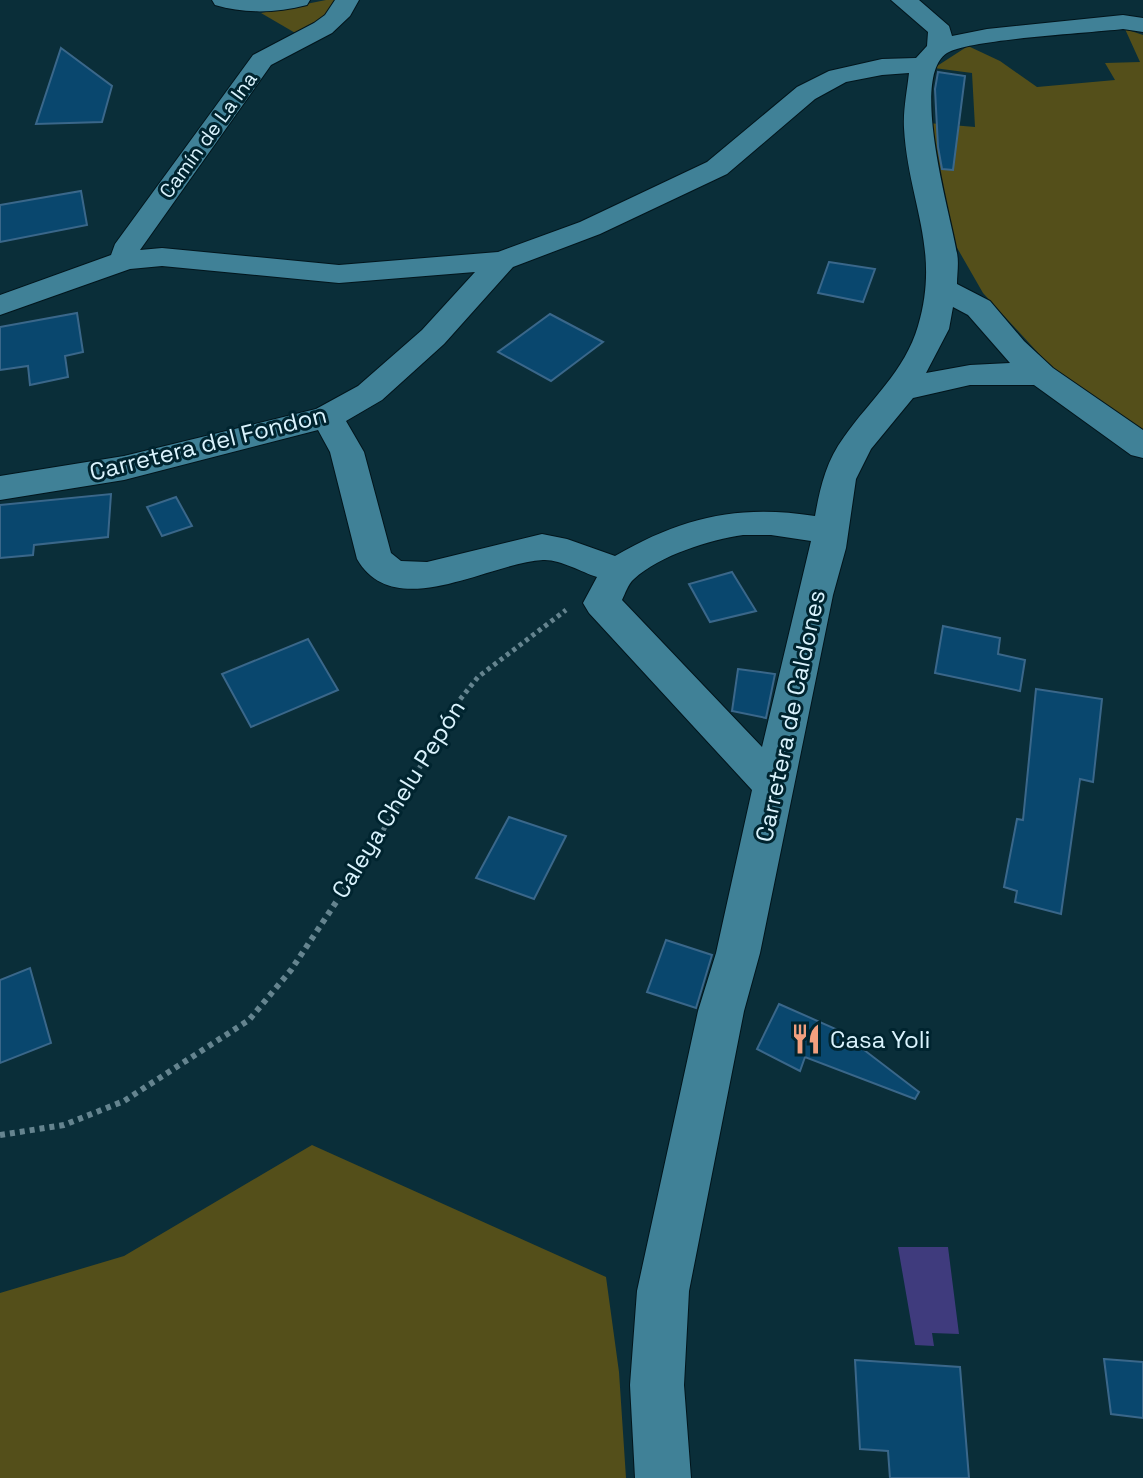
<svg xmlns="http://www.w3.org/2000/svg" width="1143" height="1478" viewBox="0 0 1143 1478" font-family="'Space Grotesk',sans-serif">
<rect width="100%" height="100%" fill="#0a2e39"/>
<g fill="#544f1a">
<polygon points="326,0 338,0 331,14 297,34 261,13"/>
<polygon points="1125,29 1143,35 1143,433 1052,368 983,293 952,239 928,123 975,127 972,73 934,68 968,46 1000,61 1037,87 1115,80 1105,63 1140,62"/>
<polygon points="312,1145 606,1277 619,1372 626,1478 0,1478 0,1293 124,1256"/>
</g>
<polygon fill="#3f3b7d" points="898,1247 948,1247 959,1334 932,1333 934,1346 915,1345"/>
<g fill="#09476e" stroke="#3a678a" stroke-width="2">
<polygon points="61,48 112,86 102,122 36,124"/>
<polygon points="938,72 965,76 953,170 942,169 938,147 935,89"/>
<polygon points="81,191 87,225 0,242 0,205"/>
<polygon points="829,262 875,269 863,302 818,293"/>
<polygon points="77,313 83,352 65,356 68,377 30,385 28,366 0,370 0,327"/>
<polygon points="550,314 603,342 551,381 498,352"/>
<polygon points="111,494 108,537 34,545 33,555 0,558 0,505"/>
<polygon points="176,497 192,526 162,536 147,507"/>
<polygon points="732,572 756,611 710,622 689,584"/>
<polygon points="943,626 1000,638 998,654 1025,660 1020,691 935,673"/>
<polygon points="308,639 338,690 251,727 222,674"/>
<polygon points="738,669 775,674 766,718 732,711"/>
<polygon points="1036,689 1102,699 1093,782 1080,779 1061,914 1015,902 1017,891 1004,887 1017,819 1023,820"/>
<polygon points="509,817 566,836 534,899 476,878"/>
<polygon points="666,940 712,955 696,1008 647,992"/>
<polygon points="30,968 51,1043 0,1063 0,980"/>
<polygon points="779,1004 838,1030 919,1092 915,1099 805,1057 800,1071 757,1049"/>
<polygon points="1104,1359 1143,1362 1143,1418 1111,1414"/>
<polygon points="855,1360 960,1367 969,1478 890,1478 888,1451 860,1449"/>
</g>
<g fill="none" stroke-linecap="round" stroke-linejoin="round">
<g stroke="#02151c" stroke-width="2">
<g id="minor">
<path d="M212,0H310L307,5C276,13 246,14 215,5Z"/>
<path d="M335,0H359L350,16L332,33L271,65L140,250L162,248L339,265L498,252L580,222L707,162L797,87L829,71L882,59L916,58L927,46L928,32L891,0H919L949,26L952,36L987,29L1123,15L1143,18V32L1123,29C1090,33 970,39 947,53C909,77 951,215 957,253C959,263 957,274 957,284L990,301L1024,341L1053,368L1143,430V458L1131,455L1034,385H970L913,398L871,449L856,479L846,548L833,595L760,953L744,1011L689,1291L684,1385L691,1478H635L630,1385L637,1291L698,1011L716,953L752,790L589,613L583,603L597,577C581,572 560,559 543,560C489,563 394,624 357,559L330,452L318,430L124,480L0,500V476L124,456L316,409L358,386L422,330L475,272L339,283L162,266L130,269L0,315V295L111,255L115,244L253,55L314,23L325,15ZM909,73C907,91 903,110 904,128C908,201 941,249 918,326C905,371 870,400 844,437C826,461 820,488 815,516C739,504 682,517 615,556L567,539L542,534L427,562L401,561L391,553L364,452L346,421L382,400L444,344L513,267L600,234L727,174L815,99L846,82L882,75ZM953,307L968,315L1010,363L970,365L926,373L949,329ZM743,535H771L811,541L762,747L622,600C625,594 628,584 634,579C660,555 710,540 743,535Z"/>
</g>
</g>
<polyline stroke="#65848f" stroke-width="5" stroke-dasharray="4 4" stroke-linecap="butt" points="375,844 458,702 478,677 566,610"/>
<polyline stroke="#65848f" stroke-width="6" stroke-dasharray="5 5" stroke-linecap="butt" points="0,1135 64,1125 124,1101 249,1020 291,970 376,842"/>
<use href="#minor" fill="#408197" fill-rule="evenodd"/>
</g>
<defs>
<g id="restaurant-bare" transform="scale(2.4)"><path d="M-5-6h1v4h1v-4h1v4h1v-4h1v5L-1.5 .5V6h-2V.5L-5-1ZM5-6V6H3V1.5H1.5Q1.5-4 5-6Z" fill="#f2a07f" stroke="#00242f" stroke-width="2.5" paint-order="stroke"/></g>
</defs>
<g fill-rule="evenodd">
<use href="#restaurant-bare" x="806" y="1039"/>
</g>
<g text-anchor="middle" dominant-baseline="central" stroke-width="6" stroke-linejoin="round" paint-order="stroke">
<g font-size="20" fill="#daf3fd" stroke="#00242f">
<text transform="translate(208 135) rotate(-54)">Camín de La Ina</text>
</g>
<g font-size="24" fill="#daf3fd" stroke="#00242f">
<text transform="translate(208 443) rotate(-14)">Carretera del Fondon</text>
<text transform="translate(790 716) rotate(-78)">Carretera de Caldones</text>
<text transform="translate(398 799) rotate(-58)">Caleya Chelu Pepón</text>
</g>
<g font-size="24" fill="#daf3fd" stroke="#00242f" text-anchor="start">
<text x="830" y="1039">Casa Yoli</text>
</g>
</g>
</svg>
